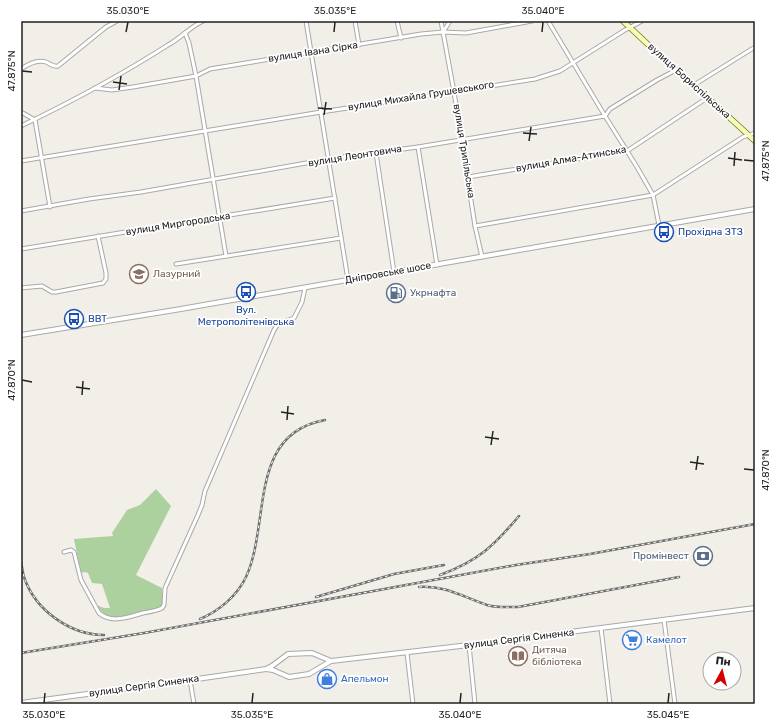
<svg xmlns="http://www.w3.org/2000/svg" width="776" height="725" viewBox="0 0 776 725" font-family="Rubik,sans-serif">
<rect width="100%" height="100%" fill="#f2efe9"/>
<path fill="#add19e" d="M156,489L171,506L136,575L162,588V604L159,608C147,610 122,618 111,617C105,616 100,610 96,605L104,608H110L102,584L92,583L88,573L85,572L81,573L74,539L113,536L112,533L127,510L140,505Z"/>
<g fill="none" stroke-linecap="round" stroke-linejoin="round">
<g stroke="#a9a9a9" stroke-width="5">
<g id="minor">
<polyline points="306,21 348,280"/>
<polyline points="355,21 359,45"/>
<polyline points="397,21 401,38"/>
<polyline points="441,21 454,92 475,226 482,257"/>
<polyline points="548,21 605,116 637,167 653,195 659,225"/>
<polyline points="443,32 450,21"/>
<polyline points="185,33 189,43 196,76 226,256"/>
<path d="M21,69C28,64 37,59 46,62C51,64 52,67 58,66L106,27L117,21"/>
<polyline points="694,85 755,47"/>
<polyline points="95,88 112,90 133,87 196,76 210,69 421,34 443,32 466,33 532,21"/>
<polyline points="21,112 35,120 50,207"/>
<path d="M21,126C71,102 121,75 168,45C181,38 190,27 203,21"/>
<polyline points="418,147 437,265"/>
<polyline points="376,153 394,272"/>
<polyline points="21,161 321,112 454,92 535,79 560,71 625,30 642,21"/>
<polyline points="468,177 627,151 707,98"/>
<polyline points="21,211 89,199 141,192 329,159 418,147 605,116 610,109 657,80 676,70"/>
<polyline points="475,226 653,195 743,137 755,133"/>
<polyline points="21,249 335,198"/>
<polyline points="176,264 341,238"/>
<polyline points="21,288 42,286 52,292 56,292 103,283 106,279 106,273 98,236"/>
<path d="M64,552L71,550L74,552L81,580L99,613C112,624 128,617 143,613C149,612 156,611 162,608L164,605L165,588L198,515L202,505L205,491L274,330L278,324L294,318L302,302L305,288"/>
<polyline points="664,620 675,704"/>
<polyline points="601,628 610,704"/>
<polyline points="469,645 475,704"/>
<polyline points="407,653 413,704"/>
<polyline points="190,680 194,704"/>
</g>
</g>
<g stroke="#a9a9a9" stroke-width="6">
<g id="tertiary">
<polyline points="21,335 175,310 755,209"/>
<polyline points="266,669 273,670 289,677 309,674 331,661 469,645 755,608"/>
<polyline points="21,703 190,680 266,669 272,666 288,654 312,653 331,661"/>
</g>
</g>
<g stroke="#707d05" stroke-width="6">
<polyline id="secondary" points="623,21 671,66 694,85 755,141"/>
</g>
<use href="#minor" stroke="#fff" stroke-width="3"/>
<use href="#tertiary" stroke="#fff" stroke-width="4"/>
<use href="#secondary" stroke="#f7fabf" stroke-width="4.5"/>
<g stroke="#707070" stroke-width="2.5">
<g id="rail">
<path d="M21,562C22,567 23,573 24,577C35,610 70,635 104,635"/>
<path d="M440,575C478,561 494,546 519,516"/>
<path d="M419,587C445,585 463,597 487,605C497,608 508,607 518,607L679,577"/>
<polyline points="316,597 394,574 444,565"/>
<path d="M200,619C219,611 237,596 246,577C271,523 247,434 325,420"/>
<polyline points="21,653 144,633 516,565 590,554 755,524"/>
</g>
</g>
<use href="#rail" stroke="#fff" stroke-width="1" stroke-dasharray="3" stroke-linecap="butt"/>
</g>
<path fill="none" stroke="#222" stroke-width="1.5" d="M126,32L128,22M334,32L335,22M542,32L543,22M22,71L32,72M113,82L127,84M119,90L121,76M318,108L332,109M324,115L326,102M523,133L537,134M529,141L531,127M728,158L742,160M744,160L754,161M734,166L735,152M22,380L32,382M76,387L90,389M82,395L83,381M281,412L294,414M287,420L288,406M485,437L499,439M491,445L493,431M690,462L704,464M744,469L754,470M696,470L698,456M44,703L45,693M252,703L253,693M460,703L461,693M668,703L669,693"/>
<defs>
<g id="bus-ring" transform="scale(1)"><circle r="9.5" fill="#fff" stroke="#1a4fb4" stroke-width="1.5"/><path d="M-5-6H5V4H4V6H2V4H-2V6H-4V4H-5ZM-3.5-4V0h7V-4ZM-3.5 1.2v1.5H-2V1.2ZM2 1.2v1.5H3.5V1.2Z" fill="#1a4fb4"/></g>
<g id="school-ring" transform="scale(1)"><circle r="9.5" fill="#fff" stroke="#8d6e63" stroke-width="1.5"/><path d="M0-5L7-2L0 1L-7-2ZM-4 1L0 2.5L4 1V4Q0 6-4 4Z" fill="#8d6e63"/></g>
<g id="fuel-ring" transform="scale(1)"><circle r="9.5" fill="#fff" stroke="#5c6f8a" stroke-width="1.5"/><path d="M-5.5-6h7V0h2V4h1.3V-2.5L3-4.5l.8-.8L6-3V5H2.5V1h-1V6h-7ZM-4.2-4.7v3.2H.2V-4.7Z" fill="#5c6f8a"/></g>
<g id="bank-ring" transform="scale(1)"><circle r="9.5" fill="#fff" stroke="#5c6f8a" stroke-width="1.5"/><path d="M-6-4H6V4H-6ZM0-2.3a2.3 2.3 0 1 0 0 4.6a2.3 2.3 0 1 0 0-4.6Z" fill="#5c6f8a"/></g>
<g id="supermarket-ring" transform="scale(1)"><circle r="9.5" fill="#fff" stroke="#3f7fe0" stroke-width="1.5"/><path d="M-6-5.5h2.5l.6 2H6L4.5 2H-2.5L-4.4-4H-6ZM-1.5 3.2a1.3 1.3 0 1 0 .1 0ZM3 3.2a1.3 1.3 0 1 0 .1 0Z" fill="#3f7fe0"/></g>
<g id="library-ring" transform="scale(1)"><circle r="9.5" fill="#fff" stroke="#8d6e63" stroke-width="1.5"/><path d="M-6-4Q-3-5.5-.7-3.5V5Q-3 3-6 4ZM6-4Q3-5.5 .7-3.5V5Q3 3 6 4Z" fill="#8d6e63"/></g>
<g id="shop-ring" transform="scale(1)"><circle r="9.5" fill="#fff" stroke="#3f7fe0" stroke-width="1.5"/><path d="M-5-2.5h2.3a2.7 3.5 0 0 1 5.4 0H5L5.5 6h-11ZM-1.5-2.5h3a1.5 2.3 0 0 0-3 0Z" fill="#3f7fe0"/></g>
</defs>
<g fill-rule="evenodd">
<use href="#bus-ring" x="664" y="232"/>
<use href="#school-ring" x="139" y="274"/>
<use href="#bus-ring" x="246" y="292"/>
<use href="#fuel-ring" x="396" y="293"/>
<use href="#bus-ring" x="74" y="319"/>
<use href="#bank-ring" x="703" y="556"/>
<use href="#supermarket-ring" x="632" y="640"/>
<use href="#library-ring" x="518" y="656"/>
<use href="#shop-ring" x="327" y="679"/>
</g>
<g text-anchor="middle" dominant-baseline="central" stroke-width="3.5" stroke-linejoin="round" paint-order="stroke">
<g font-size="10" fill="#222" stroke="#fff">
<text transform="translate(313 52) rotate(-9)">вулиця Івана Сірка</text>
<text transform="translate(689 81) rotate(42)">вулиця Бориспільська</text>
<text transform="translate(421 96) rotate(-9)">вулиця Михайла Грушевського</text>
<text transform="translate(464 151) rotate(81)">вулиця Трипільська</text>
<text transform="translate(355 156) rotate(-9)">вулиця Леонтовича</text>
<text transform="translate(571 159) rotate(-10)">вулиця Алма-Атинська</text>
<text transform="translate(178 224) rotate(-9)">вулиця Миргородська</text>
<text transform="translate(388 273) rotate(-10)">Дніпровське шосе</text>
<text transform="translate(519 639) rotate(-7)">вулиця Сергія Синенка</text>
<text transform="translate(144 686) rotate(-8)">вулиця Сергія Синенка</text>
</g>
<g font-size="10" fill="#164399" stroke="#fff" text-anchor="start">
<text x="678" y="232">Прохідна ЗТЗ</text>
<text x="246" y="310" text-anchor="middle">Вул.<tspan x="246" dy="12">Метрополітенівська</tspan></text>
<text x="88" y="319">ВВТ</text>
</g>
<g font-size="10" fill="#785e54" stroke="#fff" text-anchor="start">
<text x="153" y="274">Лазурний</text>
<text x="532" y="650">Дитяча<tspan x="532" dy="12">бібліотека</tspan></text>
</g>
<g font-size="10" fill="#4e5e75" stroke="#fff" text-anchor="start">
<text x="410" y="293">Укрнафта</text>
<text x="689" y="556" text-anchor="end">Промінвест</text>
</g>
<g font-size="10" fill="#366cbe" stroke="#fff" text-anchor="start">
<text x="646" y="640">Камелот</text>
<text x="341" y="679">Апельмон</text>
</g>
</g>
<rect width="776" height="725" fill="none" stroke="#ffffff" stroke-width="44"/>
<g transform="translate(722 671) rotate(7)"><circle r="19" fill="#ffffff" stroke="#a7a7a7"/>
<path d="M0-3L7 15L0 10L-7 15Z" fill="#d40000"/>
<text y="-6" font-size="11" font-weight="bold" text-anchor="middle" fill="#222222">Пн</text>
</g>
<rect x="22" y="22" width="732" height="681" fill="none" stroke="#222" stroke-width="1.5"/>
<g font-size="10" text-anchor="middle" fill="#222">
<text x="128" y="14">35.030°E</text>
<text x="335" y="14">35.035°E</text>
<text x="543" y="14">35.040°E</text>
<text transform="translate(11 71) rotate(-90)" y="4">47.875°N</text>
<text transform="translate(765 161) rotate(-90)" y="4">47.875°N</text>
<text transform="translate(11 380) rotate(-90)" y="4">47.870°N</text>
<text transform="translate(765 470) rotate(-90)" y="4">47.870°N</text>
<text x="44" y="718">35.030°E</text>
<text x="252" y="718">35.035°E</text>
<text x="460" y="718">35.040°E</text>
<text x="668" y="718">35.045°E</text>
</g>
</svg>
